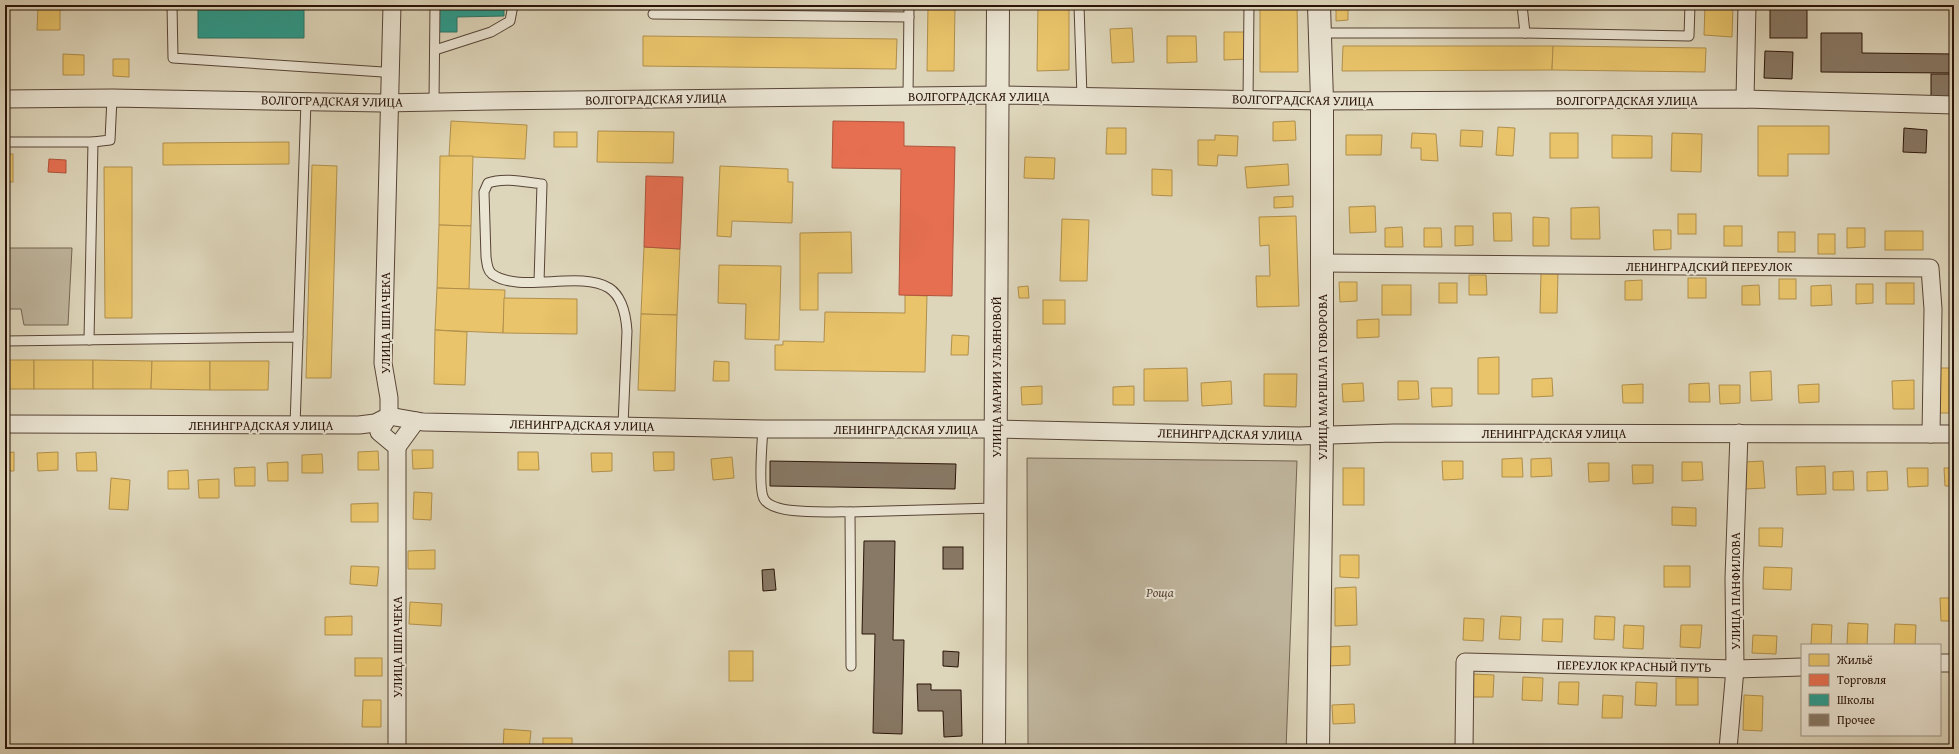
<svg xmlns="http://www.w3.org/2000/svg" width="1959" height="754" viewBox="0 0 1959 754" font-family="'Gentium Book Plus',serif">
<rect width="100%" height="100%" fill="#ded6bb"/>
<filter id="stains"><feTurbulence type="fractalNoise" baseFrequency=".005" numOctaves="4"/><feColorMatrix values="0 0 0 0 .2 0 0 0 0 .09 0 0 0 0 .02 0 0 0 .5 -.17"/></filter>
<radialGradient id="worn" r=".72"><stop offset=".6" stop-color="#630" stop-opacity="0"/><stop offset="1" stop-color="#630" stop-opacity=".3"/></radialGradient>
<g fill="#bfb59d" stroke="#746453">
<polygon points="5,248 72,248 68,325 24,325 21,309 5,309"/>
<polygon points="1027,458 1297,461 1286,749 1028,749"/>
</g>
<g fill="#e9c46a" stroke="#b08f4d">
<polygon points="928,5 955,5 954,71 927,71"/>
<polygon points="1038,5 1069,5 1069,70 1037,71"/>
<polygon points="1260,5 1297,5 1298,72 1260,72"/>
<polygon points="1705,5 1733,5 1732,37 1704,35"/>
<polygon points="1348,6 1348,20 1336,21 1336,7"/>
<polygon points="38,7 60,8 60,30 37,30"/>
<polygon points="1132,28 1134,62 1112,63 1110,29"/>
<polygon points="1224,32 1247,32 1248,59 1224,60"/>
<polygon points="643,36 897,39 896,69 643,66"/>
<polygon points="1167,36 1196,36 1197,62 1167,63"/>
<polygon points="1343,46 1553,46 1552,70 1342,71"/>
<polygon points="1553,46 1706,48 1705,72 1552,70"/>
<polygon points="63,54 84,55 84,75 63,75"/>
<polygon points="113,59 129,59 129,77 113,76"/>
<polygon points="451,121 527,125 525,159 449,156"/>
<polygon points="1295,121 1296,140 1273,141 1273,122"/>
<polygon points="1758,126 1829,126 1829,154 1788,154 1788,176 1758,176"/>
<polygon points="1498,127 1515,128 1513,156 1496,155"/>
<polygon points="1107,128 1126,128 1126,154 1106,154"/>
<polygon points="1461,130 1483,131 1482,147 1460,146"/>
<polygon points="598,131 674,132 673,163 597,162"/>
<rect x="554" y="132" width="23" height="15"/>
<polygon points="1412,133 1436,134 1438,161 1421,160 1421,148 1411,148"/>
<rect x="1550" y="133" width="28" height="25"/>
<polygon points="1672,133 1702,134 1701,172 1671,171"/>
<polygon points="1215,135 1238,136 1237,156 1218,155 1217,166 1198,165 1198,140 1215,140"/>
<polygon points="1346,135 1382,135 1381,155 1346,155"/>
<polygon points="1612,135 1652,136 1652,158 1612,158"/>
<polygon points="289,142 289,164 163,165 163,143"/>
<rect x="5" y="154" width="8" height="28"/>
<polygon points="440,156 473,156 471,226 439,225"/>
<polygon points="1025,157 1055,158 1054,179 1024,178"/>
<polygon points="1288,164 1289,185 1247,188 1245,167"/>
<polygon points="312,165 337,166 331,378 306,378"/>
<polygon points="720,166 788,169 788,182 793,182 792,223 732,221 731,237 717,236"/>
<polygon points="104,167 132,167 132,318 105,318"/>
<polygon points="1152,169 1172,170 1172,196 1152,195"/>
<polygon points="1293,196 1293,207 1274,208 1274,197"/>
<polygon points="1375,206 1376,232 1350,233 1349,207"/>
<polygon points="1599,207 1600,239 1571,239 1571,208"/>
<polygon points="1493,213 1511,213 1512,241 1494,241"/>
<rect x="1678" y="214" width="18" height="20"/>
<polygon points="1296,216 1299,306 1257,307 1256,276 1270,276 1269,245 1260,246 1259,217"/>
<polygon points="1533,217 1549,218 1549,246 1533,246"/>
<polygon points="1062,219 1089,220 1087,281 1060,281"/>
<polygon points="439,225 471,226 469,289 437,288"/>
<polygon points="1455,226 1473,226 1473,245 1455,246"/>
<rect x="1724" y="226" width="18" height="20"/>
<polygon points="1402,227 1403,247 1385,247 1385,228"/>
<polygon points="1424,228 1441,228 1442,247 1424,247"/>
<polygon points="1847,228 1865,228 1865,247 1847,248"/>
<polygon points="1653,230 1671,230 1671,249 1654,250"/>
<rect x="1885" y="231" width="38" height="19"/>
<polygon points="851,232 852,273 818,273 818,310 800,310 800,233"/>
<rect x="1778" y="232" width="17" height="20"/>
<rect x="1818" y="234" width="17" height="20"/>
<polygon points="644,247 680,249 677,315 641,314"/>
<polygon points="719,265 781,266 779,340 745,339 746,304 718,303"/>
<polygon points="1541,273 1558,273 1557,313 1540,313"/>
<polygon points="1469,275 1486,275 1487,295 1469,295"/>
<rect x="1688" y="278" width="18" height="20"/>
<rect x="1779" y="279" width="17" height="20"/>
<polygon points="1642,280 1642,300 1625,300 1625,281"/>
<polygon points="1339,282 1357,282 1357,301 1340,302"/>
<rect x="1439" y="283" width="18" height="20"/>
<rect x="1886" y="283" width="28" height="21"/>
<polygon points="1856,284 1873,284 1873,303 1856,304"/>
<rect x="1382" y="285" width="29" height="30"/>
<polygon points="1759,285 1760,305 1742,305 1742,286"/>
<polygon points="1831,285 1832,305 1811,306 1811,286"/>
<polygon points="1028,286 1029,298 1019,298 1018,287"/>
<polygon points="437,288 505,290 503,333 435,330"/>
<polygon points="905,295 927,296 925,372 775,370 775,345 783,345 783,341 824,342 825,312 905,313"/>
<polygon points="504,298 577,299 577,334 503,333"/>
<rect x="1043" y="300" width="22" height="24"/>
<polygon points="641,314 677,315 675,391 638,390"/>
<polygon points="1379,319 1379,337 1357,338 1357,320"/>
<polygon points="435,330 467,332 465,385 434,384"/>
<polygon points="952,335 969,336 968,355 951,355"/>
<polygon points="1499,357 1499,394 1478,394 1478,358"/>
<rect x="5" y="360" width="29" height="29"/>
<rect x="34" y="360" width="59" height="29"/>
<polygon points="93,360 152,361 151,389 93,389"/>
<polygon points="152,361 210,361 210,390 151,389"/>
<polygon points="210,361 269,361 268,390 210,390"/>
<polygon points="714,361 729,362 729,381 713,381"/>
<polygon points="1187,368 1188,401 1144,401 1144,369"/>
<polygon points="1940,368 1954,368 1954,413 1939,413"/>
<polygon points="1771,371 1772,400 1751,401 1750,372"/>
<polygon points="1264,374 1297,374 1296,407 1264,406"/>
<polygon points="1552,378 1553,396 1532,397 1532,379"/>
<polygon points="1914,380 1914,409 1893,409 1892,381"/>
<polygon points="1231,381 1232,404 1202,406 1201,383"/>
<polygon points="1398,381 1418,381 1419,399 1398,400"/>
<polygon points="1363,383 1364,401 1343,402 1342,384"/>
<polygon points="1709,383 1710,402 1689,402 1689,384"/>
<polygon points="1643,384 1643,403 1623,403 1622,385"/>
<polygon points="1819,384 1819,402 1799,403 1798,385"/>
<polygon points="1719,385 1740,385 1740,403 1720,404"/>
<polygon points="1042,386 1042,404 1022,405 1021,387"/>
<polygon points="1134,386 1134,405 1113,405 1113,387"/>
<polygon points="1431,388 1452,388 1452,406 1432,407"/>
<polygon points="412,450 433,450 433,468 413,469"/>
<polygon points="378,451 379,470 358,470 358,452"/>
<polygon points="14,452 14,471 5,471 5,453"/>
<polygon points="58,452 58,470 38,471 37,453"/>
<polygon points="96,452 97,471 77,471 76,453"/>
<polygon points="518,452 538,452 539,470 518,470"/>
<polygon points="653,452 674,452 674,470 654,471"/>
<polygon points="591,453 612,453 612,471 592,472"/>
<polygon points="322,454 323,473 302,473 302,455"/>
<polygon points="732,457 734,478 713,480 711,459"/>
<polygon points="1522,458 1523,477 1502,477 1502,459"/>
<polygon points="1551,458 1552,476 1531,477 1531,459"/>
<polygon points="1442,461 1463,461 1463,479 1443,480"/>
<polygon points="1763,461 1765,488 1745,489 1744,462"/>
<polygon points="288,462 288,481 268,481 267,463"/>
<polygon points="1682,462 1702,462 1703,480 1682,481"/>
<polygon points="1588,463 1609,463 1609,481 1589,482"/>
<polygon points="1632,465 1653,465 1653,483 1633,484"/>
<polygon points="1825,466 1826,494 1797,495 1796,467"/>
<polygon points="255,467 255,486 235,486 234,468"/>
<rect x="1343" y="468" width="21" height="37"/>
<polygon points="1907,468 1928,468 1928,486 1908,487"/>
<polygon points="1944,468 1954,468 1954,486 1945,486"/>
<polygon points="188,470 189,489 168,489 168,471"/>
<polygon points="1853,471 1854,490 1833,490 1833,472"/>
<polygon points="1887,471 1888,490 1867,491 1867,472"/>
<polygon points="111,478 130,480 128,510 109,509"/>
<polygon points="219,479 219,498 199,498 198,480"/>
<polygon points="414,492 432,493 431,520 413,519"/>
<polygon points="378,503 378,522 351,522 351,504"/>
<polygon points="1672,507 1696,508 1696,526 1672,525"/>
<polygon points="1759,528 1783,528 1782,547 1759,546"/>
<polygon points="435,550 435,569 408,569 408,551"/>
<polygon points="1340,555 1359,555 1359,578 1340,577"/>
<polygon points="351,566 379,567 377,586 350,584"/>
<rect x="1664" y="566" width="26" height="21"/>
<polygon points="1764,567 1792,568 1791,590 1763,589"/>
<polygon points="1356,587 1357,625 1335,626 1335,588"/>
<polygon points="1940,598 1954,598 1954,621 1941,621"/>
<polygon points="410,602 442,604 441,626 409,624"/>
<polygon points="352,616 352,635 325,635 325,617"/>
<polygon points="1501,616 1521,617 1520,640 1499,639"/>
<polygon points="1595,616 1615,617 1614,640 1594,639"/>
<polygon points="1464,618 1484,619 1483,641 1463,640"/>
<polygon points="1543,619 1563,619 1562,642 1542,641"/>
<polygon points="1848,623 1868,624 1867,645 1847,645"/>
<polygon points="1812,624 1832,625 1831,645 1811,645"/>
<polygon points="1895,624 1916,625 1915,645 1894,645"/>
<polygon points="1624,625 1644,626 1643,649 1623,648"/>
<polygon points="1681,625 1702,625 1700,648 1680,647"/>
<polygon points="1753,635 1777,636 1776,654 1752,653"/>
<polygon points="1350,646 1350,665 1328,666 1328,647"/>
<rect x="729" y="651" width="24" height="30"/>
<rect x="355" y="658" width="27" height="18"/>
<polygon points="1473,674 1494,675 1493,697 1472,697"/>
<polygon points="1523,677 1543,678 1542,701 1522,700"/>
<rect x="1676" y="678" width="22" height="27"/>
<polygon points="1559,682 1579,682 1578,705 1558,704"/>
<polygon points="1636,682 1657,683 1656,706 1635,705"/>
<polygon points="1603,695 1623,696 1622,718 1602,718"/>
<polygon points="1744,695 1763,696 1762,731 1743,730"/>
<polygon points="363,700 381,700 381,727 362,727"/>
<polygon points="1354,704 1355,723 1333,724 1332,705"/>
<polygon points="504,729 531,731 529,749 503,749"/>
<rect x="543" y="738" width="29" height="11"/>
</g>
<g fill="#e76f51" stroke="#ae543b">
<polygon points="833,121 904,122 904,146 955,147 952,296 899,295 901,169 832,168"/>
<polygon points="49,159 66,160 66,173 48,172"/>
<polygon points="646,176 683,177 680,249 644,247"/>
</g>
<g fill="#2a9d8f" stroke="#2a7467">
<polygon points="277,5 304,5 304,38 198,38 198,8 277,8"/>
<polygon points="439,5 504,5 504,16 457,17 457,32 439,32"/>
</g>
<g fill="#887966" stroke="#2a1409">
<rect x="1770" y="5" width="37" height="33"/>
<polygon points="1821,33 1862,33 1862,53 1954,54 1954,73 1821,72"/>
<polygon points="1765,51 1793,52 1792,79 1764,78"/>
<rect x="1931" y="74" width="23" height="23"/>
<polygon points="1904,128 1927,130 1926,153 1903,152"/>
<polygon points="770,461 956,464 955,489 770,486"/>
<polygon points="864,541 895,541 893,640 904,640 902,734 873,733 875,634 862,634"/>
<rect x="943" y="547" width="20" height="22"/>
<polygon points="774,569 776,590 763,591 762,570"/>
<polygon points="943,651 959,652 958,667 943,666"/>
<polygon points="917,684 931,684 931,690 961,690 962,736 944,737 943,711 918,711"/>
</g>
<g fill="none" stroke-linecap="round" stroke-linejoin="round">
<g stroke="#574436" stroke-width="11">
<g id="service">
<polyline points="172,5 173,58 383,72"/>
<polyline points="1079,5 1082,97"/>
<polyline points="1522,5 1525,33"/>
<polyline points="653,14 909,17"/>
<polyline points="1321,33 1525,33 1689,36 1690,5"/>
<polyline points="435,50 491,32 510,21 513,5"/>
<polyline points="908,96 909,5"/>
<polyline points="1248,100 1249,5"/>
<polyline points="434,102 435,5"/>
<polyline points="5,142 93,142"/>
<path d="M539,282L542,184C525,182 504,177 488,183L484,192L486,257C487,263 487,270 492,274C520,294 579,270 609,288C623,297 626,316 627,331L623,425"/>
<polyline points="298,337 306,101"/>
<polyline points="89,340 93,142 110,140 112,98"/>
<polyline points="5,341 298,337 295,426"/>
<path d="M763,429C762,443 758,489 764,499C774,516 831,511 850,512L851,666"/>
<polyline points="850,512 995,508"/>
</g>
</g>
<g stroke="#574436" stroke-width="19">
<g id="minor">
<polyline points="392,5 383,363 389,398 389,416 379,432 397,447 397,749"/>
<polyline points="5,99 112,98 382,103 493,101 998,95 1322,101 1745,99 1954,105"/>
<polyline points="1745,99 1747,5"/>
<polyline points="1322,263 1930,268 1933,309 1931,434"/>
<polyline points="5,424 359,425 375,423 389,416 423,422 763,429 995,429 1299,436 1394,433 1954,434"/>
<polyline points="397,447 416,421"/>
<polyline points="1940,663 1954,663"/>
<polyline points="1464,749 1465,662 1735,669 1802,667"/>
<polyline points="1728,749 1735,669 1734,578 1739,433"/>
</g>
</g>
<g stroke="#574436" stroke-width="24">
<g id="tertiary">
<polyline points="994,749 998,5"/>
<polyline points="1318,749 1322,435 1322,101 1319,5"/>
</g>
</g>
<use href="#service" stroke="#eae4d3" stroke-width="9"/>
<use href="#minor" stroke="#eae4d3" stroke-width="17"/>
<use href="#tertiary" stroke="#eae4d3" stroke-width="22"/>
</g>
<g text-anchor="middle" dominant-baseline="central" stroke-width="4" stroke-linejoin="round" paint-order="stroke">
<g font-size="13" fill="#2a1409" stroke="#eae4d3">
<text x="979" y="96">ВОЛГОГРАДСКАЯ УЛИЦА</text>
<text transform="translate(656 99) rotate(-1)">ВОЛГОГРАДСКАЯ УЛИЦА</text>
<text transform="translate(1303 100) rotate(1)">ВОЛГОГРАДСКАЯ УЛИЦА</text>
<text x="1627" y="100">ВОЛГОГРАДСКАЯ УЛИЦА</text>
<text transform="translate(332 101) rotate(1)">ВОЛГОГРАДСКАЯ УЛИЦА</text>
<text x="1709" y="266">ЛЕНИНГРАДСКИЙ ПЕРЕУЛОК</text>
<text transform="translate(385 323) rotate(-90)">УЛИЦА ШПАЧЕКА</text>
<text transform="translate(996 377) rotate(-90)">УЛИЦА МАРИИ УЛЬЯНОВОЙ</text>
<text transform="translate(1322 377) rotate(-90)">УЛИЦА МАРШАЛА ГОВОРОВА</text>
<text x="261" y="425">ЛЕНИНГРАДСКАЯ УЛИЦА</text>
<text transform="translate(582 425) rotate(1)">ЛЕНИНГРАДСКАЯ УЛИЦА</text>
<text x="906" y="429">ЛЕНИНГРАДСКАЯ УЛИЦА</text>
<text x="1554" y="433">ЛЕНИНГРАДСКАЯ УЛИЦА</text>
<text transform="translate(1230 434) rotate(1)">ЛЕНИНГРАДСКАЯ УЛИЦА</text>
<text transform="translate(1735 591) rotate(-90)">УЛИЦА ПАНФИЛОВА</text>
<text transform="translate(397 647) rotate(-90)">УЛИЦА ШПАЧЕКА</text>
<text transform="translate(1634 666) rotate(1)">ПЕРЕУЛОК КРАСНЫЙ ПУТЬ</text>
</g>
<g font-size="13" font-style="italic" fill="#574435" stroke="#eae4d3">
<text x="1160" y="592">Роща</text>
</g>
</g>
<rect width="1959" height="754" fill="none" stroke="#ded6bb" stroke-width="20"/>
<rect x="6" y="6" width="1947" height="742" fill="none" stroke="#2a1409" stroke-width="2"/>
<rect x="10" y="10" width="1939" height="734" fill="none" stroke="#2a1409"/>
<rect x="1801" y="644" width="140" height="92" fill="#eae4d3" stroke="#9d9182"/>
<rect x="1809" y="654" width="20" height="12" fill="#e9c46a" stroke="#9d9182"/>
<text x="1837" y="664" font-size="12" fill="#2a1409">Жильё</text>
<rect x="1809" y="674" width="20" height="12" fill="#e76f51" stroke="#9d9182"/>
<text x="1837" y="684" font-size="12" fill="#2a1409">Торговля</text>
<rect x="1809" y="694" width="20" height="12" fill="#2a9d8f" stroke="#9d9182"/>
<text x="1837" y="704" font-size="12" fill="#2a1409">Школы</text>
<rect x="1809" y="714" width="20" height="12" fill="#887966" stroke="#9d9182"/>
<text x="1837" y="724" font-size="12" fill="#2a1409">Прочее</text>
<rect width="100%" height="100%" filter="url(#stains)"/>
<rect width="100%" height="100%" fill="url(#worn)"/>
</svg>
